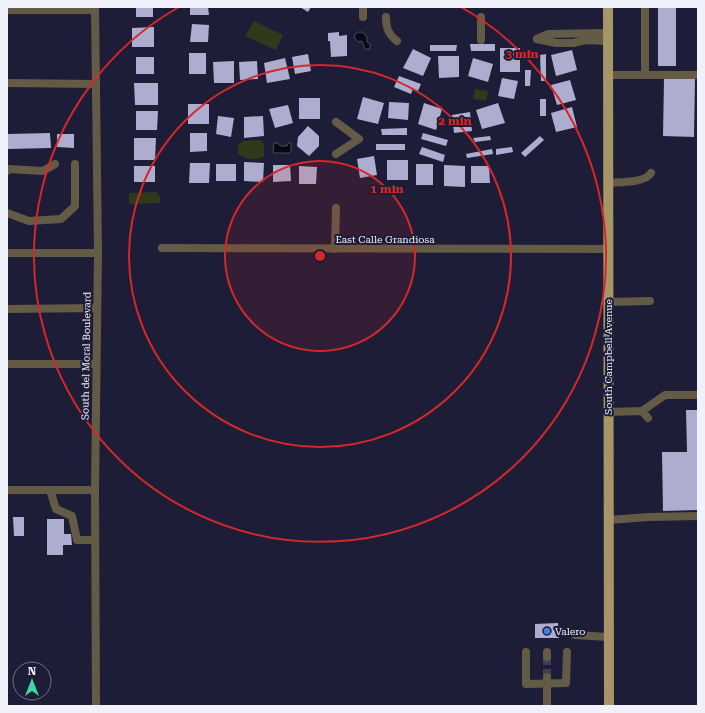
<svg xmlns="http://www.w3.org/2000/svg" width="705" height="713" viewBox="0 0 705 713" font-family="'Roboto Serif',serif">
<rect width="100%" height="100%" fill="#1e1d37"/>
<g fill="#2f3a1a">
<polygon points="254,21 283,35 276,50 245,36"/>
<polygon points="475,89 488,91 486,101 473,99"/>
<path d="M261,140L264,144V156C255,162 246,159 238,154V145L243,141Z"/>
<polygon points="156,192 160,197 160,203 129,204 129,193"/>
</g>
<g fill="#000b13" stroke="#485059">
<polygon points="359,32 362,32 367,37 367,42 370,44 370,49 365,49 362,41 359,42 356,40 354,36 355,34"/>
<polygon points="274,143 277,143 281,146 287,146 288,143 291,143 291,151 289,153 275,153 273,152"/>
</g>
<g fill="#adadd0">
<rect x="136" y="7" width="17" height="10"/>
<polygon points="190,7 208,7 209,15 190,15"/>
<polygon points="300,7 311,7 308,12"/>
<rect x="658" y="7" width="18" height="59"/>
<polygon points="192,24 209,25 208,42 190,42"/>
<polygon points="154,27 154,47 132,47 132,28"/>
<polygon points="339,32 339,36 347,35 347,56 331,57 330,41 328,41 328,33"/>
<polygon points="470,44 495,44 495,51 471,51"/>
<polygon points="430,45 457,45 456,51 430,51"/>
<rect x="500" y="48" width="20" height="24"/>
<polygon points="413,49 431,58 423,76 403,68"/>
<polygon points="572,50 577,70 556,76 551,55"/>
<rect x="189" y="53" width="17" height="21"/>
<polygon points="308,54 311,71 295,74 292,57"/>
<polygon points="546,54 546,81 541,81 540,55"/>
<polygon points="438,56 459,56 459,77 439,78"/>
<rect x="136" y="57" width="18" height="17"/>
<polygon points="285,58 290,79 267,83 264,63"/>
<polygon points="473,58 493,64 488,82 468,76"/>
<polygon points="234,61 234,83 214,83 213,62"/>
<polygon points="257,61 258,79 240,80 239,62"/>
<polygon points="525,70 531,70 530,86 525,86"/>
<polygon points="399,76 421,84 418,91 413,89 411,94 394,87"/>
<polygon points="502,78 518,81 514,99 498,96"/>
<polygon points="664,79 695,79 694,137 663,136"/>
<polygon points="570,80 576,100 557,105 551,85"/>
<polygon points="134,83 158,83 158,105 135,105"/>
<polygon points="363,97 384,103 378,124 357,119"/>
<rect x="299" y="98" width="21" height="21"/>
<rect x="540" y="99" width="6" height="17"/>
<polygon points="389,102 409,103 408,120 388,118"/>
<polygon points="424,103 442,109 436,130 418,124"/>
<polygon points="498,103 505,123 482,129 476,110"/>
<rect x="188" y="104" width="21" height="20"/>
<polygon points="288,105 293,123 275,128 269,109"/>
<polygon points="572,107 577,127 556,132 551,113"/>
<polygon points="136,111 158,111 157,130 136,130"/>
<polygon points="470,112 472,131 454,133 452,115"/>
<polygon points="218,116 234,118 231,137 216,134"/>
<polygon points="263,116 264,136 244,138 244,117"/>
<polygon points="308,126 319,136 319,146 309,156 297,146 298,137"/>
<polygon points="407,128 407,135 382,135 381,129"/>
<polygon points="50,133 51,148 8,149 8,134"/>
<polygon points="190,133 207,133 207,151 190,152"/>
<polygon points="423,133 448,140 446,146 421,139"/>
<polygon points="57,134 74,134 74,148 57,147"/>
<polygon points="490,136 491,140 475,142 473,138"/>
<polygon points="540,136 544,140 525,157 521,153"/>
<polygon points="134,138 156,138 155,160 134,160"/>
<rect x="376" y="144" width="29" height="6"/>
<polygon points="422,147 445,155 443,162 419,154"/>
<polygon points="512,147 513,152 496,155 496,149"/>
<polygon points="492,149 493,154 467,158 466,154"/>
<polygon points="374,156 377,175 360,178 357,159"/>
<rect x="387" y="160" width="21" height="20"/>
<polygon points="244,162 264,163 263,182 244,181"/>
<polygon points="190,163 210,163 209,183 189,183"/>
<rect x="216" y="164" width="20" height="17"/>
<rect x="416" y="164" width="17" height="21"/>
<polygon points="273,165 290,165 291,181 273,182"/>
<polygon points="444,165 465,166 465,187 444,186"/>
<rect x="134" y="166" width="21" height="16"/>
<polygon points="299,166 317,167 316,184 299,184"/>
<polygon points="471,166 489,166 490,183 471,183"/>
<polygon points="686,410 698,410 698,510 663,511 662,452 687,452"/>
<polygon points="13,517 24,517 24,536 14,536"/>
<polygon points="47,519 64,519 64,534 71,534 72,545 63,545 63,555 47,555"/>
<polygon points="558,623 559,638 535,638 535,624"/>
</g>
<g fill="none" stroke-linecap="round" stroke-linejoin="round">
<polyline stroke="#3e3d55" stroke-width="8" stroke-dasharray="8 4" stroke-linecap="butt" points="547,677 547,657"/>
<g stroke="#635b45" stroke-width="8">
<polyline points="95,7 98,253 95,490 96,706"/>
<polyline points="363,7 363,17"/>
<polyline points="7,10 95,10"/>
<path d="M386,17C386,28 388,34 397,41"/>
<polyline points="481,17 481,40"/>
<polyline points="537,39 548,34 607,33"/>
<polyline points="537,39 556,43 573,43 586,40 607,41"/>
<polyline points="645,74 645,7"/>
<polyline points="607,75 697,75"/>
<polyline points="7,83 96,84"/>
<polyline points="336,154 359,139 336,122"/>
<polyline points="7,171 8,169 43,171 55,164"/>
<path d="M608,183C620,182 645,183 651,173"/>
<polyline points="7,213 29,221 61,219 75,206 75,164"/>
<polyline points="162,248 608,249"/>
<polyline points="335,249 336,208"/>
<polyline points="7,253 98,253"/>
<polyline points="608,302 650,301"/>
<polyline points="7,309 97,308"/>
<polyline points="7,364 96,364"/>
<polyline points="642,411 665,395 698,395"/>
<polyline points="609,412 642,411 648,418"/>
<polyline points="7,490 95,490"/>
<polyline points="50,490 56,509 72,516 77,540 95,540"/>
<polyline points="608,520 649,517 698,516"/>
<polyline points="575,635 608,637"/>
<polyline points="526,652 526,684 566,683 567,652"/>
<polyline points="547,652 547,657"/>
<polyline points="547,706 547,677"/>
</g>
<polyline stroke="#a59567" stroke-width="10" points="608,7 609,706"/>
</g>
<circle cx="320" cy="256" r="95" fill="#d62828" fill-opacity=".12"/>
<g fill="none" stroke="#d62828" stroke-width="2">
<circle cx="320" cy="256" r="95"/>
<circle cx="320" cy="256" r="191"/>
<path d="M461 7A286 286 0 1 1 179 7"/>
</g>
<circle fill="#3f7fe0" stroke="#1e1d37" stroke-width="1.5" cx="547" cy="631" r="4"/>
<g text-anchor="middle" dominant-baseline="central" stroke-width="4" stroke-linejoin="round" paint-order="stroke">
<g font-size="10" fill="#f1f1fc" stroke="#1e1d37">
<text x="385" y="239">East Calle Grandiosa</text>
<text transform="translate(86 356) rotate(-89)">South del Moral Boulevard</text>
<text transform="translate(608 357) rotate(-90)">South Campbell Avenue</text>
</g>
<g font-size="10" fill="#f1f1fc" stroke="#1e1d37" text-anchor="start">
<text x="555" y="631">Valero</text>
</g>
</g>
<circle cx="320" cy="256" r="6" fill="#d62828" stroke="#1e1d37" stroke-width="2"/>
<g font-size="12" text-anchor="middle" font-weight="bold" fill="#d62828" stroke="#1e1d37" stroke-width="4" stroke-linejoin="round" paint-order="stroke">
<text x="522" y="58">3 min</text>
<text x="455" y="125">2 min</text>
<text x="387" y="193">1 min</text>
</g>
<rect width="705" height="713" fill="none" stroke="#f1f1fc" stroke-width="16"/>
<g transform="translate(32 681)"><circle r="19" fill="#1e1d37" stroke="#727286"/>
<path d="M0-3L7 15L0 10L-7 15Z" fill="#40d4a2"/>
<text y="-6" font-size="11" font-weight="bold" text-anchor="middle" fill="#f1f1fc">N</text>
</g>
</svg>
